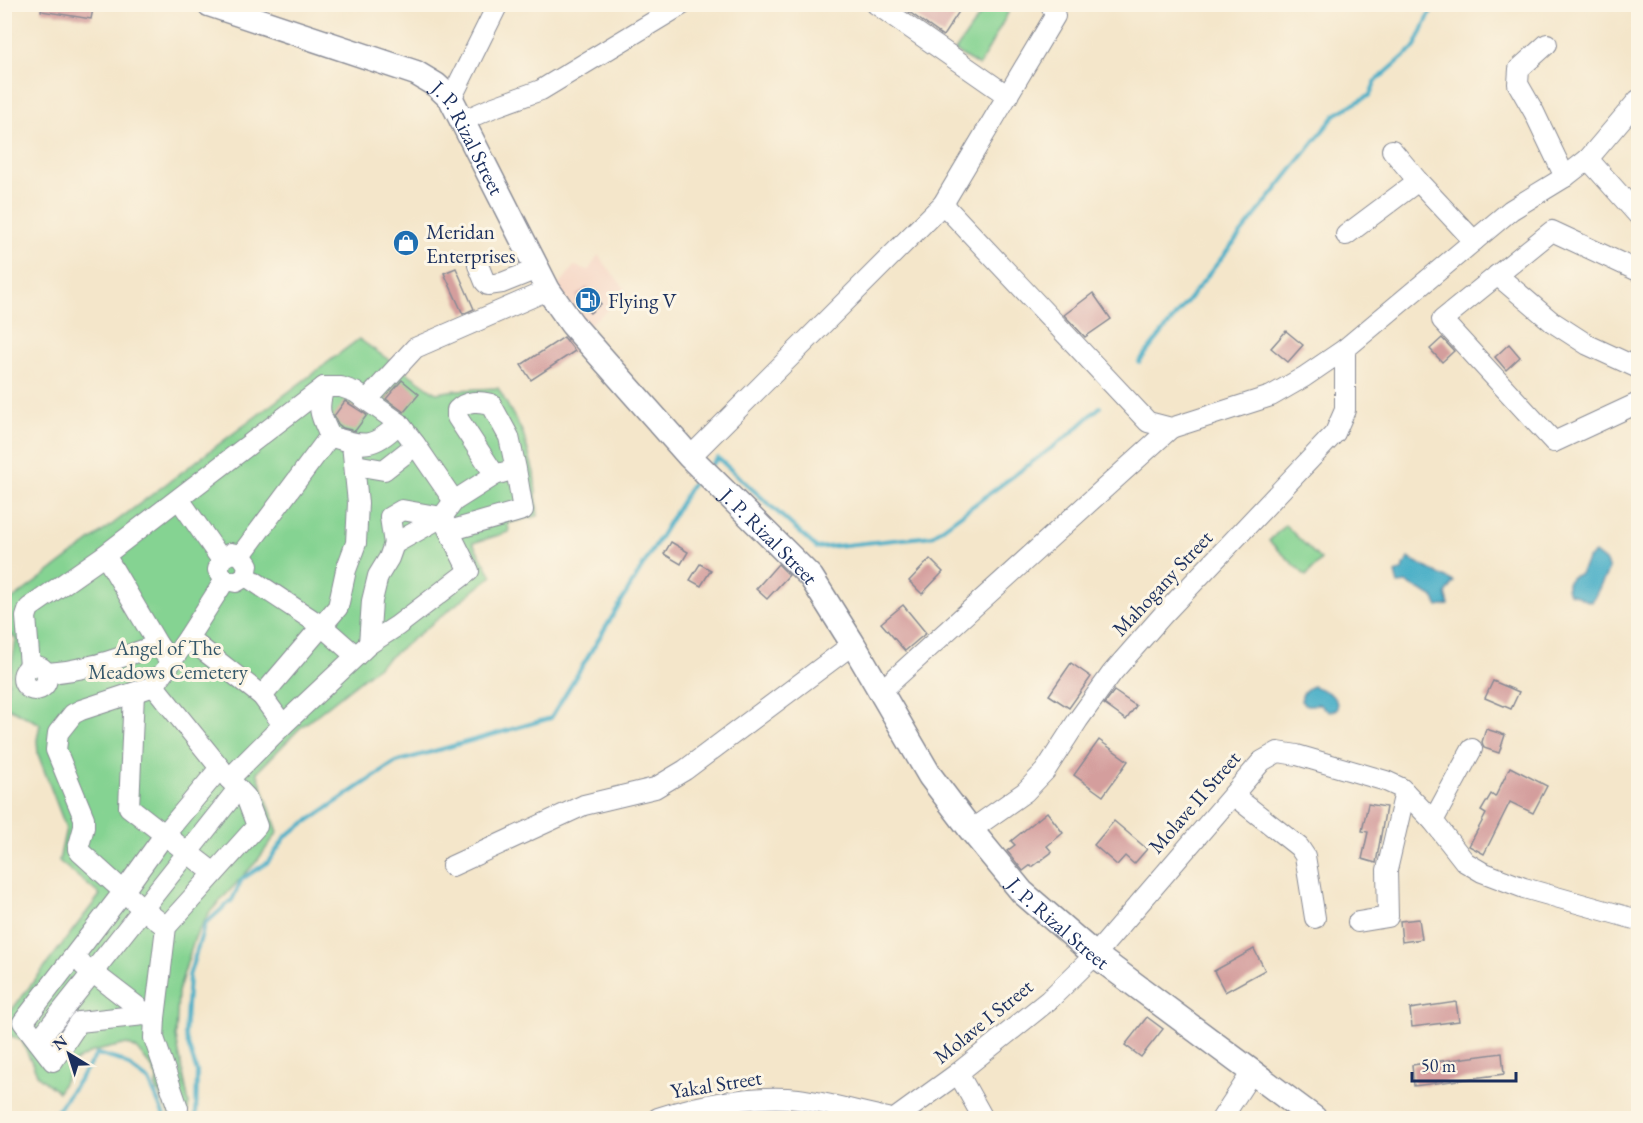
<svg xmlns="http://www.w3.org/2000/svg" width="1643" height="1123" viewBox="0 0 1643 1123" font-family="'EB Garamond',serif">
<rect width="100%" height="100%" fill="#fcf5e5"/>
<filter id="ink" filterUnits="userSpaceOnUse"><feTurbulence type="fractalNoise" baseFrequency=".0167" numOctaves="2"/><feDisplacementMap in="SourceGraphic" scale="12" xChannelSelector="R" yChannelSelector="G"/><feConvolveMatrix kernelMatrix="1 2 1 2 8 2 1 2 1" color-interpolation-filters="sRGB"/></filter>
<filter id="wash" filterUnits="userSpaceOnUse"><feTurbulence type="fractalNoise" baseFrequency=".008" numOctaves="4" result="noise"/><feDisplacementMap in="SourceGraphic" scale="24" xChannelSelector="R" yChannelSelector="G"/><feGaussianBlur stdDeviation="1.35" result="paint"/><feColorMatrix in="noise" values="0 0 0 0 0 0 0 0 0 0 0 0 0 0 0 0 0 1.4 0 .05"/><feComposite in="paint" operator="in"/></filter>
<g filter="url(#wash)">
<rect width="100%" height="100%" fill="#f4e6ca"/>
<polygon fill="#f5d3c2" points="598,255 629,294 588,325 557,288 574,266 589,270"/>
<g fill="#85d392" stroke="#508178" stroke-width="1.5">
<polygon points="987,5 999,5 1009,11 979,66 955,51"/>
<path d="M359,339L436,393L457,390L498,388L523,433L534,473L538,516L508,523L509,532L473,543L492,576L299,729L257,772L278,832L257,861L209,913L195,937L178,992L176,1037L189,1104L187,1115C182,1117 176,1121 171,1116L156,1087L157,1078L152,1068L137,1049L127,1044L92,1052L74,1062L58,1092L38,1076L22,1041L5,1033L4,1020L100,895L59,861L66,828L38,754L37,740L40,724L5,706L16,639L5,628V605Z"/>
<polygon points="1285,525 1321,560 1306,576 1269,541"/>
</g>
<g fill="#48afc7" stroke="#326f92" stroke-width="1.5">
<path d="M1595,553L1605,561L1608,567V571L1592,602C1584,601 1578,595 1569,593L1567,589V583L1572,577L1580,574L1587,560Z"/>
<polygon points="1408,558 1454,582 1446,594 1449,605 1438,607 1434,598 1407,583 1398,584 1395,573 1402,570"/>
<path d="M1313,686C1324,690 1339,695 1337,709L1329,712L1319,704C1311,704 1307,708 1301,701C1302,693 1305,688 1313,686Z"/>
</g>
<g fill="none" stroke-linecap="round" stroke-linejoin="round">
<g stroke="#48afc7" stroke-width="4">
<polyline points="1139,362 1336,114 1370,95 1375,82 1415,47 1434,4"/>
<polyline points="712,464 718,458 817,548 932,536 1069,435 1100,407"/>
<polyline points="52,1118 97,1054 122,1061 149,1081 165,1118"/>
<polyline points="196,1118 197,1072 185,1035 189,976 205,924 232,900 242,879 268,862 287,835 396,762 551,718 697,476"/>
</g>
</g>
<g id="blocks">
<g fill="#d49e9d">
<polygon points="42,4 94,4 91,19 41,11"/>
<polygon points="898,4 964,4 943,36"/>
<polygon points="456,268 474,309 463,314 444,273"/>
<polygon points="587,287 601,304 590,313 576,296"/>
<polygon points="1093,293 1111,319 1085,337 1064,315"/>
<polygon points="1286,331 1303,345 1288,362 1271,348"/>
<polygon points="564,337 575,351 531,380 521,365"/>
<polygon points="1442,338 1454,351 1442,362 1430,349"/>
<polygon points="1509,344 1520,357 1506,370 1495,357"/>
<polygon points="402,380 419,394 404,412 386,399"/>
<polygon points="345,401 367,415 355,431 343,428 338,424 334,416"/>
<polygon points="671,542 688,552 681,564 664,554"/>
<polygon points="930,559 943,572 922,594 909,581"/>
<polygon points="700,564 711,570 701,586 690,580"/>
<polygon points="778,564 789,575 767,599 756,589"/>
<polygon points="903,605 926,633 905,651 881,623"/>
<polygon points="1071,663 1091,677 1069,708 1049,695"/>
<polygon points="1493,681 1519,692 1511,709 1485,698"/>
<polygon points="1114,691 1136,706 1126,720 1104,704"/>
<polygon points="1486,729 1505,735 1499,753 1484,748 1482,742"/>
<polygon points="1099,740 1128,761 1103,796 1074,775"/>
<polygon points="1510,767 1547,786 1533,813 1510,802 1484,854 1469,846 1486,814 1481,811 1491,794 1495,797"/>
<polygon points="1368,804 1386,807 1376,863 1362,859 1368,832 1362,831"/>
<polygon points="1047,812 1063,833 1047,846 1052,852 1032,867 1031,865 1023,871 1007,851 1015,845 1011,841"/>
<polygon points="1114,821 1147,849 1134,864 1125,856 1117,865 1094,845"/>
<polygon points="1419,919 1422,939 1402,942 1400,921"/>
<polygon points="1254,949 1265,970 1225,992 1214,971"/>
<polygon points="1456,1002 1459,1021 1412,1027 1410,1009"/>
<polygon points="1147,1017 1163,1029 1141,1057 1125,1045"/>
<polygon points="1502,1053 1504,1074 1414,1086 1412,1065"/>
</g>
</g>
</g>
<g filter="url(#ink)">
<use href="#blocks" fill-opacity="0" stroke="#888a94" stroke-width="1.5"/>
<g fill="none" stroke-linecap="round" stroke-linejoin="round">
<g stroke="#888a94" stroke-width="22">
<g id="minor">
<polyline points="876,4 1008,96"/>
<polyline points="1547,44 1519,69 1518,84 1534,112 1565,177"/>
<polyline points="451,99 498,4"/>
<polyline points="462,121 494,107 541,90 683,4"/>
<polyline points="1392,150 1418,181 1474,241"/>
<polyline points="1588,159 1638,215"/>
<polyline points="943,204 1148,422 1171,428 1271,396 1304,377 1345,349 1511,210 1565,177 1588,159 1638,100"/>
<polyline points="1346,235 1418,181"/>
<polyline points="478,265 485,282 488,285 502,283 537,269"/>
<polyline points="1638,271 1552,231 1442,320 1554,442 1638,403"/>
<polyline points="1497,275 1551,321 1588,345 1638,368"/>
<path d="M324,387C317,411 320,414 330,436C362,447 374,449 399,423"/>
<polyline points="367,400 415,348 548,290"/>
<polyline points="690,457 943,204 1055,16 1051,4"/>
<polyline points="355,465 384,470 407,452 415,444"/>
<polyline points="179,499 221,559 218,570 225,580 236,582 246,576 248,565 241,555 231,553 221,559"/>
<path d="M449,531L523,510L516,469L509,437L491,404C478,401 467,400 457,410V417L495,475"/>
<polyline points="105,555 158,645 171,662"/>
<polyline points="241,555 330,436"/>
<polyline points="246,576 323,627 356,656"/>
<polyline points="188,638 262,696 283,725"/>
<polyline points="369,644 372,601 378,576 389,558 394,544 442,517 454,501 495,475 505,472"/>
<circle cx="35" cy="678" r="12"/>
<polyline points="30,666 26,617 29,608 105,555 324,387 341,387 355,392 399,423 415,444 454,501"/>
<path d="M47,673C86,671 121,657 158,645"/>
<polyline points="154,686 229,779 246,797 257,826 166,927 155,1018 154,1038 178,1108"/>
<polyline points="880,692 1171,428"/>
<polyline points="134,693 129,807 214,873"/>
<polyline points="262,696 338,607 346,570 356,543 358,503 352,444"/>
<polyline points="229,779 283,725 369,644 397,626 469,571 442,517 402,510 390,517 394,544"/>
<polyline points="1233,795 1299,847 1305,856 1315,918"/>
<polyline points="1433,821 1472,749"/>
<polyline points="971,830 1025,792 1045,771 1078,720 1112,673 1162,616 1335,433 1345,410 1345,349"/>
<polyline points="452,866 584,805 655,788 685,770 853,644"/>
<polyline points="1358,922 1388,917 1387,870 1405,792"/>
<polyline points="166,927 143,909 80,852 78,849 84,827 84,818 56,750 58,733 73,714 81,710 154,686 188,638 225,580"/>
<polyline points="83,965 139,1008 144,1015"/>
<polyline points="155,1018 144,1015 79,1022 53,1061 23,1022 124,891 165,834 220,768"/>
<polyline points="38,1041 238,789"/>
<polyline points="958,1073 983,1118"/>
<path d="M658,1118C697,1105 757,1094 798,1099C828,1103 858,1112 888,1118"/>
<polyline points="896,1118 958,1073 1049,1000 1095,955 1262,761 1278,752 1297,755 1386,781 1401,788 1433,821 1465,862 1482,872 1524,888 1638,920"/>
<polyline points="1222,1118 1252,1072"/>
</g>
</g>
<g stroke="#888a94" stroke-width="27">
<g id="major">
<path id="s1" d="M209,4L416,73L436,85L451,99L548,290L572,324L690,457L811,577L853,644L930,776L971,830L1022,892L1095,955L1314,1118"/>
</g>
</g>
<use href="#minor" stroke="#fff" stroke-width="20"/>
<use href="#major" stroke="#fff" stroke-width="24"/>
</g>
</g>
<defs>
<g id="shop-disc" transform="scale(1.35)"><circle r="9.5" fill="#1f6fb2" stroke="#fcf5e5"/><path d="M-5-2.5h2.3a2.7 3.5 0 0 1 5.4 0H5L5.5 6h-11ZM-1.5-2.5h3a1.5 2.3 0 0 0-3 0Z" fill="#fff"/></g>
<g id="fuel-disc" transform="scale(1.35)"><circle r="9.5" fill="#1f6fb2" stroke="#fcf5e5"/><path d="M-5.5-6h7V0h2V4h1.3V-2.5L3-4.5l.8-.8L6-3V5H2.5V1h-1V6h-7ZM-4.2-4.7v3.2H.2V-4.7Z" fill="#fff"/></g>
</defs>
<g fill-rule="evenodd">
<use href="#shop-disc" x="406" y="243"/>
<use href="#fuel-disc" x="588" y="300"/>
</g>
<g text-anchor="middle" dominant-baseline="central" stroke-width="6" stroke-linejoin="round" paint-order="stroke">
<g font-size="21" fill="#1b2f5e" stroke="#fcf5e5">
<text stroke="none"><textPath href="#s1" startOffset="304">J. P. Rizal Street</textPath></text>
<text stroke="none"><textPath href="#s1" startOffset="808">J. P. Rizal Street</textPath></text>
<text transform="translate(1162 583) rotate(-47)">Mahogany Street</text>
<text transform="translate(1194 802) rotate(-49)">Molave II Street</text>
<text stroke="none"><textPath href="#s1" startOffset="1294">J. P. Rizal Street</textPath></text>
<text transform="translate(983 1021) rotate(-39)">Molave I Street</text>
<text transform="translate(716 1084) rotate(-9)">Yakal Street</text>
</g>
<g font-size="21" fill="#1b2f5e" stroke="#fcf5e5" text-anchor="start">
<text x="426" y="231">Meridan<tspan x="426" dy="24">Enterprises</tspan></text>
<text x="608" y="300">Flying V</text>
</g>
<g font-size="21" fill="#36586b" stroke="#fcf5e5">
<text x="168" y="647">Angel of The<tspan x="168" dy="24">Meadows Cemetery</tspan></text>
</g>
</g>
<rect width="1643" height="1123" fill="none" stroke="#fcf5e5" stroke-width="24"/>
<g transform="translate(69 1054) rotate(322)" stroke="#fcf5e5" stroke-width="4.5" paint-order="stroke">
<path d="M0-4.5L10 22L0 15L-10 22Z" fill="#1b2f5e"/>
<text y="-9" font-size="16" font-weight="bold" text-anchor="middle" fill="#1b2f5e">N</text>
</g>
<path d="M1412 1072v9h104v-9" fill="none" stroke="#1b2f5e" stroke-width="3"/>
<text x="1421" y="1072" font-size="18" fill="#1b2f5e" stroke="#fcf5e5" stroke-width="4.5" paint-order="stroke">50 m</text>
</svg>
